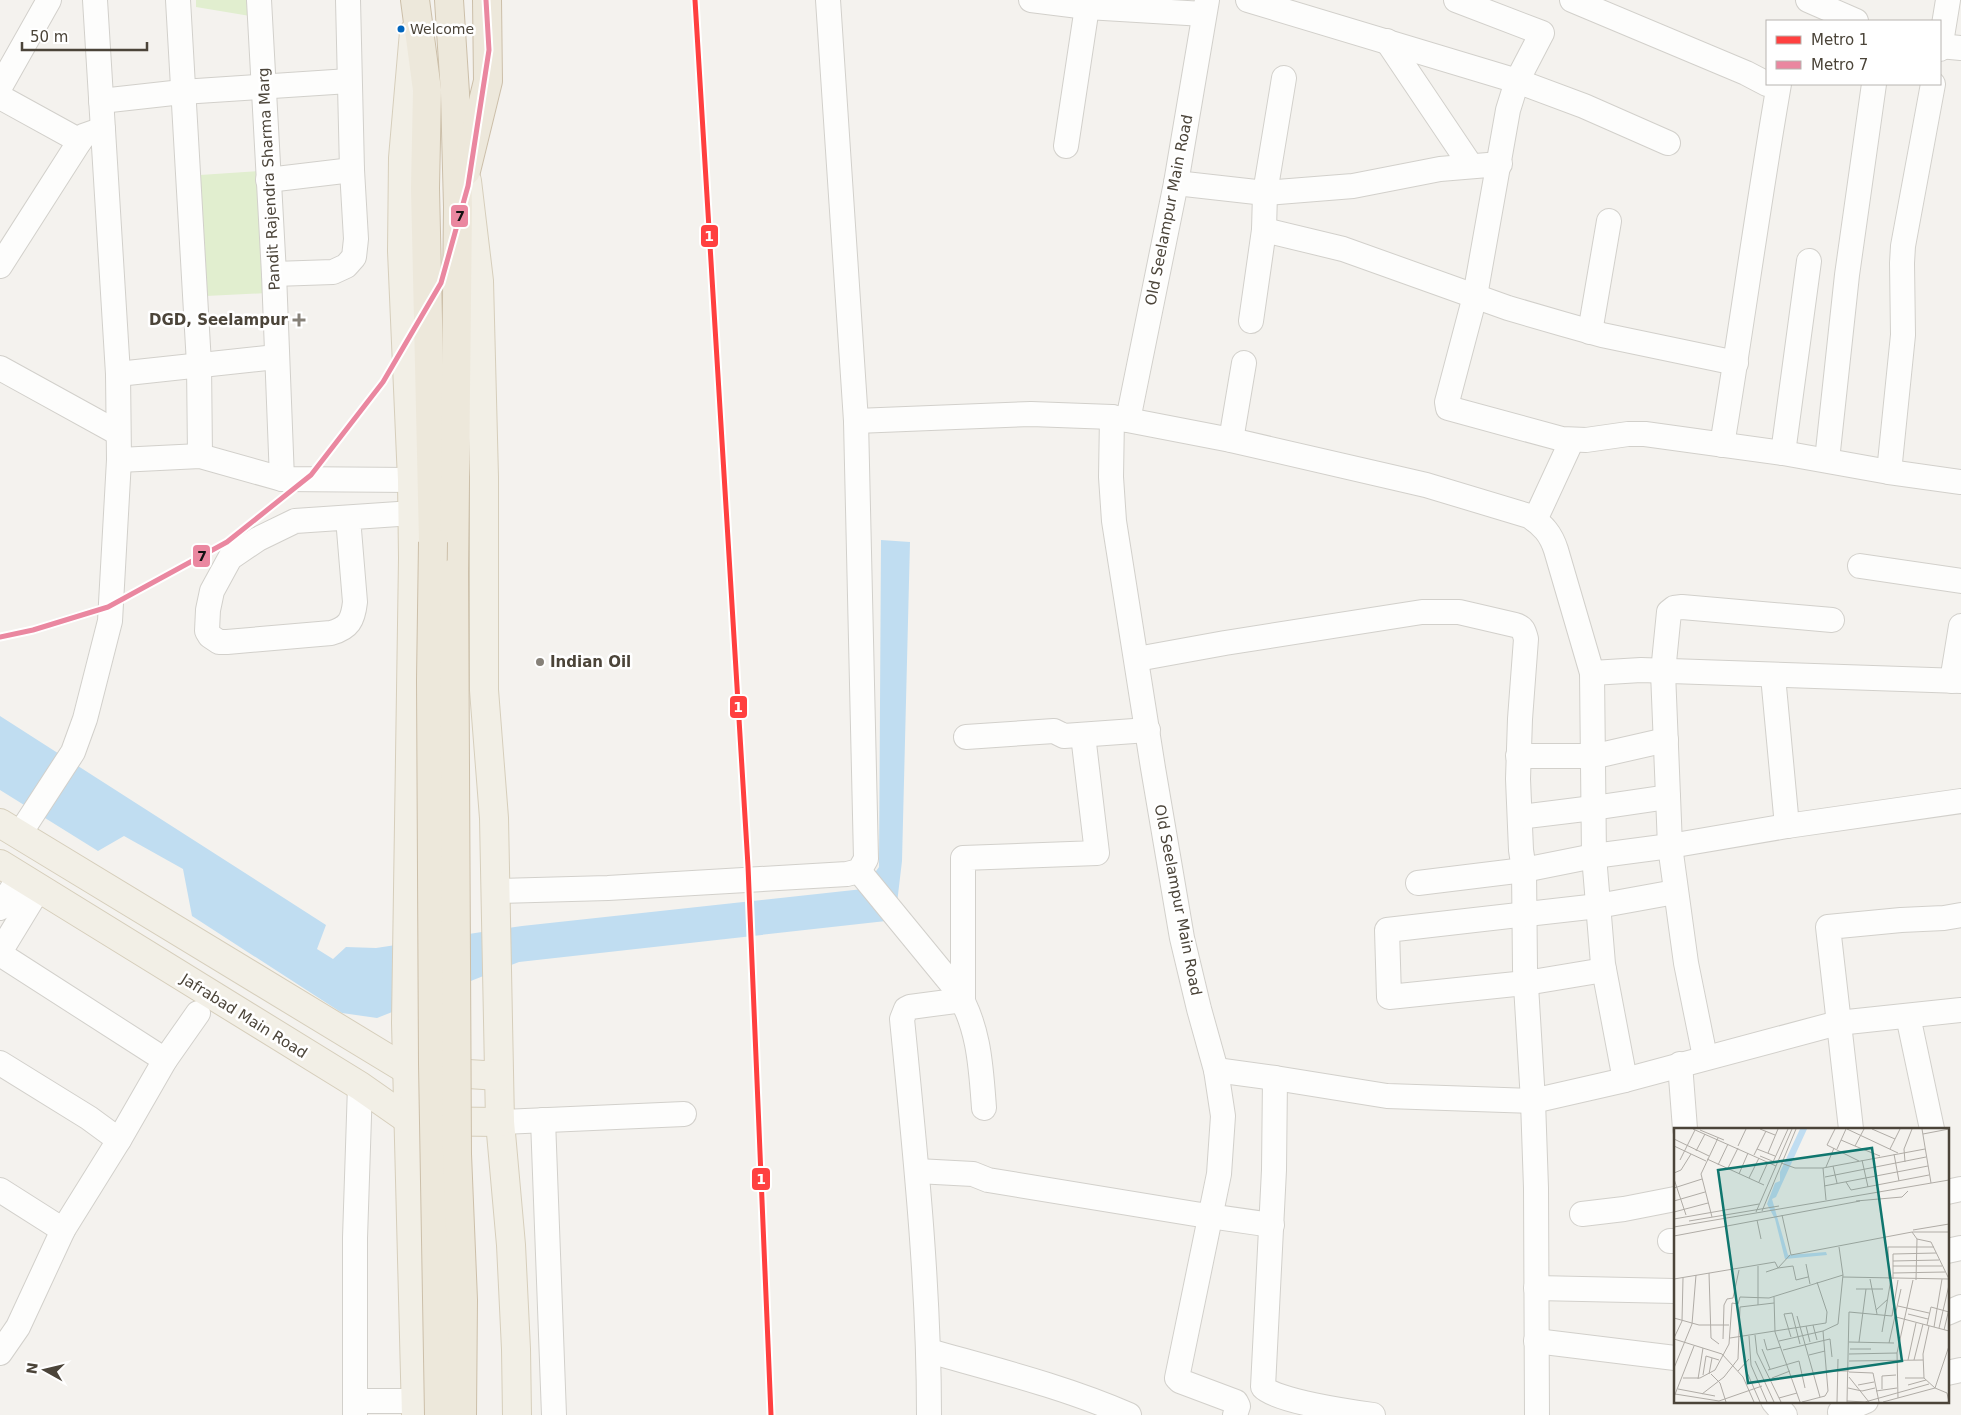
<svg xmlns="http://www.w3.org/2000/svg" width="1961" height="1415" viewBox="0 0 1961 1415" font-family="'DejaVu Sans',sans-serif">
<rect width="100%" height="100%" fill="#f4f2ee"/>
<g fill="#e1eecf">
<polygon points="196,0 249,0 250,16 196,7"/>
<polygon points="259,171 267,293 206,296 200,175"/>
</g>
<polygon fill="#c0ddf1" points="881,540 910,542 902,861 895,920 519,962 377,1018 342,1013 192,916 183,869 124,836 98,851 0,790 0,716 326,925 317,949 333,959 346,947 376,948 522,926 863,889 879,867"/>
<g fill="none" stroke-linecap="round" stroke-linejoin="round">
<g stroke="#d2d0cb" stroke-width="26">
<g id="minor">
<polyline points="178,0 199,364 200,456"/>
<polyline points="259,0 274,274 282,479"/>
<polyline points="1031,0 1087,7 1204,14"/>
<polyline points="1248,0 1517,81 1584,106 1668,143"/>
<polyline points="1456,0 1542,33 1517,81 1508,110 1475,296 1447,402 1448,408 1562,439 1586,440 1628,434 1645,434 1783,453 1889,472 1961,482"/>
<polyline points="1572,0 1746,73 1767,84"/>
<polyline points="1808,0 1856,21"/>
<polyline points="1387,41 1471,166"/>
<polyline points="1940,46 1961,48"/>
<polyline points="1940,49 1948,0"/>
<polyline points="0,87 49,0"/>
<polyline points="0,97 80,141"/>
<polyline points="101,101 182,92 349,81"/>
<polyline points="1066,146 1087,7"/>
<polyline points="268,180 352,170"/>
<polyline points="1176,183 1265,193 1353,186 1440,169 1500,164"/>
<polyline points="1264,230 1343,249 1508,308 1563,324 1602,335 1736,363"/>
<polyline points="0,266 83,136 103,129"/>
<polyline points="274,274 333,272 346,266 354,257 356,239 352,170 348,0"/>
<polyline points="1251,321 1264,230 1265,193 1284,78"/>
<polyline points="1590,332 1609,221"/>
<polyline points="0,368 118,433"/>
<polyline points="118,374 276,357"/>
<polyline points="1112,417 1111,477 1114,521 1153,768 1182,938 1199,1009 1216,1070 1223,1116 1219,1174 1177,1378 1180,1381 1236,1402 1238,1406 1235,1415"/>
<polyline points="1128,420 1176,183 1207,0"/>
<path d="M856,421L1031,414L1112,417L1231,440L1426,485L1529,516C1543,525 1551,534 1556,550L1592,673L1594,856L1603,964L1625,1080"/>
<polyline points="1231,440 1244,363"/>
<path d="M1722,445C1742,325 1758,204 1779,84"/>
<polyline points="1783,453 1809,261"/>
<polyline points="119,460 200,456 282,479 412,480"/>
<polyline points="1827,460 1847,275 1874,84"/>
<polyline points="1889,472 1903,335 1902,263 1903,246 1933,84"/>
<path d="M348,518L355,602C353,620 349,628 331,633L227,642H219L210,636L207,631L208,610L212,591L230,558L258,539L295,521L413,513"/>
<polyline points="1535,520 1572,440"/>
<polyline points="1860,566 1961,581"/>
<path d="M1137,659L1225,643L1422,612H1459L1515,625C1523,627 1524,631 1526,639L1520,719L1518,779L1521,850L1524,870L1525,969L1533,1101L1536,1188L1537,1415"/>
<polyline points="1592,673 1641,670 1961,681"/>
<polyline points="1773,676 1787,826"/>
<polyline points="1952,681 1961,626"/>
<polyline points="966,737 1054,731 1064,736 1148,730"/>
<polyline points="1518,756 1596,756 1666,740"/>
<polyline points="1520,817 1593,808 1668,797"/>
<polyline points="19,835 73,752 85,719 110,621 119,460 118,374 95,0"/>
<path d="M859,871L955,988C979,1024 981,1067 984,1108"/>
<polyline points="1418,883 1524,870 1594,856 1670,846 1787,826 1961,801"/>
<polyline points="494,891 608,888 847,874 859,871 866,859 856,421 828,0"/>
<polyline points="0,908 20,876"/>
<polyline points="0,952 39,888"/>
<polyline points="0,954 165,1060"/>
<polyline points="1604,970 1526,983 1389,997 1387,930 1598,906 1675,892"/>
<polyline points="1908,1016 1932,1129"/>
<polyline points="1705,1057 1686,963 1670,846 1663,672 1669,612 1674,608 1682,607 1832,620"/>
<polyline points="0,1063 89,1118 119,1140"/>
<polyline points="1680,1064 1685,1129"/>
<polyline points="1216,1070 1275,1078 1387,1096 1533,1101 1625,1080 1838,1023 1961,1010"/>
<path d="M1275,1078L1274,1170L1263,1387C1275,1401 1352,1412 1373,1415"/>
<polyline points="543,1120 554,1415"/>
<polyline points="500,1122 684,1114"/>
<polyline points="1851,1129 1828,927 1901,920 1944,918 1961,915"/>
<polyline points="917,1171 973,1174 988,1180 1195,1214 1272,1225"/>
<polyline points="0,1190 63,1230"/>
<polyline points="1947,1192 1961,1189"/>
<polyline points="1582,1214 1624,1209 1675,1199"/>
<polyline points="1670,1241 1675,1241"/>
<polyline points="1947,1251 1961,1248"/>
<polyline points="1536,1288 1675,1291"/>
<polyline points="1947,1313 1961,1307"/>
<polyline points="1536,1341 1675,1358"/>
<path d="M929,1351C996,1370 1065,1387 1129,1415"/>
<polyline points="0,1353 18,1327 63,1230 119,1140 165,1060 198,1013"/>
<polyline points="1947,1373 1961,1370"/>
<polyline points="355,1401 416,1401"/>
<polyline points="1773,1401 1785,1415"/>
<polyline points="1840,1412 1866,1401"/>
<polyline points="355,1415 355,1238 360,1086"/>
<path d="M929,1415C929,1282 915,1151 902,1019L906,1009L910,1007L963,1000V858L1097,853L1083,735"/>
</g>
</g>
<g stroke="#d6cebb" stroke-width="30">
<g id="major">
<polyline points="414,32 403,158 402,251 412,480 413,558 406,1023 416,1415"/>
<polyline points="467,181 479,281 484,477 484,690 494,818 500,1122 511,1245 516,1349 517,1415"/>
<polyline points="0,823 407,1070 499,1076"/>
<polyline points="0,864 360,1086 410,1121 500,1122"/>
</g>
</g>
<g stroke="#ccbfa9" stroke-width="30">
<g id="highway">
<polyline points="415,0 427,90 425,188 433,542"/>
<polyline points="449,0 455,93 458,207 454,573"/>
<polyline points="466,171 488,81 487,0"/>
</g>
</g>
<use href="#minor" stroke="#fdfdfc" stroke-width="24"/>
<use href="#major" stroke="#f2efe6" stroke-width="28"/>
<use href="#highway" stroke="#ede8db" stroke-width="28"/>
<g stroke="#ccbfa9" stroke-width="30" stroke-linecap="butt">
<g id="highway-bridge">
<polyline points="433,542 431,680 433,1064 439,1415"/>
<polyline points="454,573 457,1154 463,1300 462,1415"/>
</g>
</g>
<use href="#highway-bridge" stroke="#ede8db" stroke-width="28"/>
<g stroke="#fff" stroke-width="9">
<polyline id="metro-1" points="695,0 748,866 771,1415"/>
</g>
<g stroke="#fff" stroke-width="9">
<polyline id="metro-2" points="0,637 33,630 108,607 227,542 311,475 383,382 441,283 468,186 489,50 486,0"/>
</g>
<use href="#metro-1" stroke="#ff4040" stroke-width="5"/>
<use href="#metro-2" stroke="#ea87a0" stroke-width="5"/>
</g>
<circle fill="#0065bd" stroke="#fff" stroke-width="2" cx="401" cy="29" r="4.5"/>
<g fill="#868178" stroke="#fff" stroke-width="2">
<path d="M296.5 312.5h5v5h5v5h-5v5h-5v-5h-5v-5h5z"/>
<circle cx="540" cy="662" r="5"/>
</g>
<g text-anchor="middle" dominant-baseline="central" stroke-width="5" stroke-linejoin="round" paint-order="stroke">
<g font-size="14" fill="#4b4439" stroke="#fff" text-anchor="start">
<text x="410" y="29">Welcome</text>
</g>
<g font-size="15" fill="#4b4439" stroke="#fff">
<text transform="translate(269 179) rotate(-93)">Pandit Rajendra Sharma Marg</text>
<text transform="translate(1169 210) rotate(-79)">Old Seelampur Main Road</text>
<text transform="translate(1178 900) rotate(79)">Old Seelampur Main Road</text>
<text transform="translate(244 1016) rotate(32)">Jafrabad Main Road</text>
</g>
<g font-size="15" font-weight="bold" fill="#4b4439" stroke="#fff" text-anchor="end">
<text x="288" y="320">DGD, Seelampur</text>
<text x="550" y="662" text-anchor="start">Indian Oil</text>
</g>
</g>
<g transform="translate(1674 1128)">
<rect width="275" height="275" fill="#f4f2ee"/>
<path d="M126,1H133L102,69L98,71L114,127L152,124L153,127L111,131L101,91L93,76L101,55L106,53V44Z" fill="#c0ddf1"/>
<path fill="none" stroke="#b0aca6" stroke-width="1" d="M19,1L102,38M86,1L101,7M161,1L153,17L185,33M173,1L224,25M190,1L181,18L206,28M198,1L221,11M248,1L257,55M26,2L50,12M249,6L275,1M0,11L35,28M167,12L181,18M0,18L32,33M64,18L72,1M83,21L101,28M163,21L172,1M216,21L226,1M22,23L31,6M94,25L104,1M220,26L225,53M80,27L92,3M86,28L103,35M33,31L90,57M6,32L21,2M188,32L194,59M99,34L114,1M231,34L230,21L238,1M107,35L121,40H149L251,21M44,37L54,16M159,38L163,55M152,39L160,20M149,40L152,72M53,42L64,20M0,45L7,42L17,26M65,46L74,25M151,49L252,29M75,50L85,30M0,51L12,87M85,54L94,34M172,54L177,62L255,47M150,58L254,38M0,60L28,51M0,73L31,64M182,73L228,69L234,63M88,83L122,1M0,84L34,75M82,84L118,1M108,87L117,127L238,104H275M38,89L27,46L44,10M0,91L85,76M83,92L87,111M15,93L105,78M0,99L275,52M239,102L275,96M238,104L243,111L242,152M0,108L186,73M243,111L257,114L275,151M219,133L265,132M132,136L136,156M219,138H268M92,144L104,140L116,127M35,145L37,210L45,216M219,145L271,144M169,149L275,151M0,151L101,134L104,140L119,138L122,152L134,149M196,151L203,186M215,151L214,119H260M219,151V126L262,125M182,161H209M100,169L101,204L126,274M59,170L65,142M84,177V138M224,178L255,185M202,182L214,171M234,186L254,191M123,188L146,269M222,189L275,203M0,190L25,197H55M139,197L143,212M253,197L257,179L275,184M132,198L136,214M255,198L249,226L250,250L261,260L273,265L275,274M260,199L268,151M265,200L275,157M270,202L275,181M208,204L217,151M81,207L83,225L107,274M75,208L77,237L93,274M117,209L110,186L118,185L126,216M0,210L8,193L9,150M56,210L152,195L153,184L143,154M0,211L48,226L69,249L80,274M49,211L50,177L53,171L59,170M90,211L93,222L107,219M105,213L149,203L164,196L169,147L165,119M175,214L220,215M185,214L192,161M215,215L227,161M88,221L96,241M176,221H197M109,222L156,211L158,229M175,226L223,225M135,227L151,223M234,232L242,195M240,232L249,196M81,233L100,274M175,233L249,232M0,240L18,196L22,147M72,242L86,274M94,242L125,233L131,260M64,243L75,231M153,243H175M175,244L199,245L205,274M35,246L38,230M37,246L46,255L52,274M29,247L32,228L45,232M175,249L195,274M9,250H26L41,242L55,216L58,175L64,176L66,169L95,170L169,147M98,250L116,243M231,250H250M24,251L29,220M184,257L200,254M234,257L252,252M174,260L188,263L201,260M4,261L41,268M208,261V248L222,247M202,263L223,260M1,266L45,273L88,258M28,266L50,249L64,231L66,179L100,175M0,269L20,218M105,270L123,265M224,270L223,225L239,152M173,273L191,274L255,256M128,274L151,268L154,263L149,203M163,274L164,231M173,274L175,184L218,188L224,152M209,274L261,260L275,218"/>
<path fill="#0f766e" fill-opacity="0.15" stroke="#0f766e" stroke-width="2.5" d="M198,20L228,233L74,255L44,42Z"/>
<rect width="275" height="275" fill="none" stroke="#4b4439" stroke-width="2.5"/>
</g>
<g stroke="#fff" stroke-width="2">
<rect x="450" y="204" width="19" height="24" rx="5" fill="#ea87a0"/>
<rect x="700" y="224" width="19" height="24" rx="5" fill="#ff4040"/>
<rect x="192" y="544" width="19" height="24" rx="5" fill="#ea87a0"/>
<rect x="729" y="695" width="19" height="24" rx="5" fill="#ff4040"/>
<rect x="751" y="1167" width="20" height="24" rx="5" fill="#ff4040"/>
</g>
<g font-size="14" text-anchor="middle" font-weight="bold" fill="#fff">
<text x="709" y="241">1</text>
<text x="738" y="712">1</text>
<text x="761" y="1184">1</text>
</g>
<g font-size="14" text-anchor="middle" font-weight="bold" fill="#111">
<text x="460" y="221">7</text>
<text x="202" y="561">7</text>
</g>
<rect x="1766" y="20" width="175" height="65" fill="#ffffff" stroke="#b7b4b0"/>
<rect x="1776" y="36" width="25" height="8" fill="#ff4040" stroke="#b7b4b0"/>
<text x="1811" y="45" font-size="15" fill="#4b4439">Metro 1</text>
<rect x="1776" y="61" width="25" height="8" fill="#ea87a0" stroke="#b7b4b0"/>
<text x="1811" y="70" font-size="15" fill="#4b4439">Metro 7</text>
<g transform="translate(45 1370) rotate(278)" stroke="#ffffff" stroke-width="4" paint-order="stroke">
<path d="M0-4L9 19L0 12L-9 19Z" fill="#4b4439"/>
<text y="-8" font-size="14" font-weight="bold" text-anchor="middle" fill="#4b4439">N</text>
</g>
<path d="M22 42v8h125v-8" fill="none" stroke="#4b4439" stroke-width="2.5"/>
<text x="30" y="42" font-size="15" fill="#4b4439" stroke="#ffffff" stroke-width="4" paint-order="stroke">50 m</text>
</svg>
